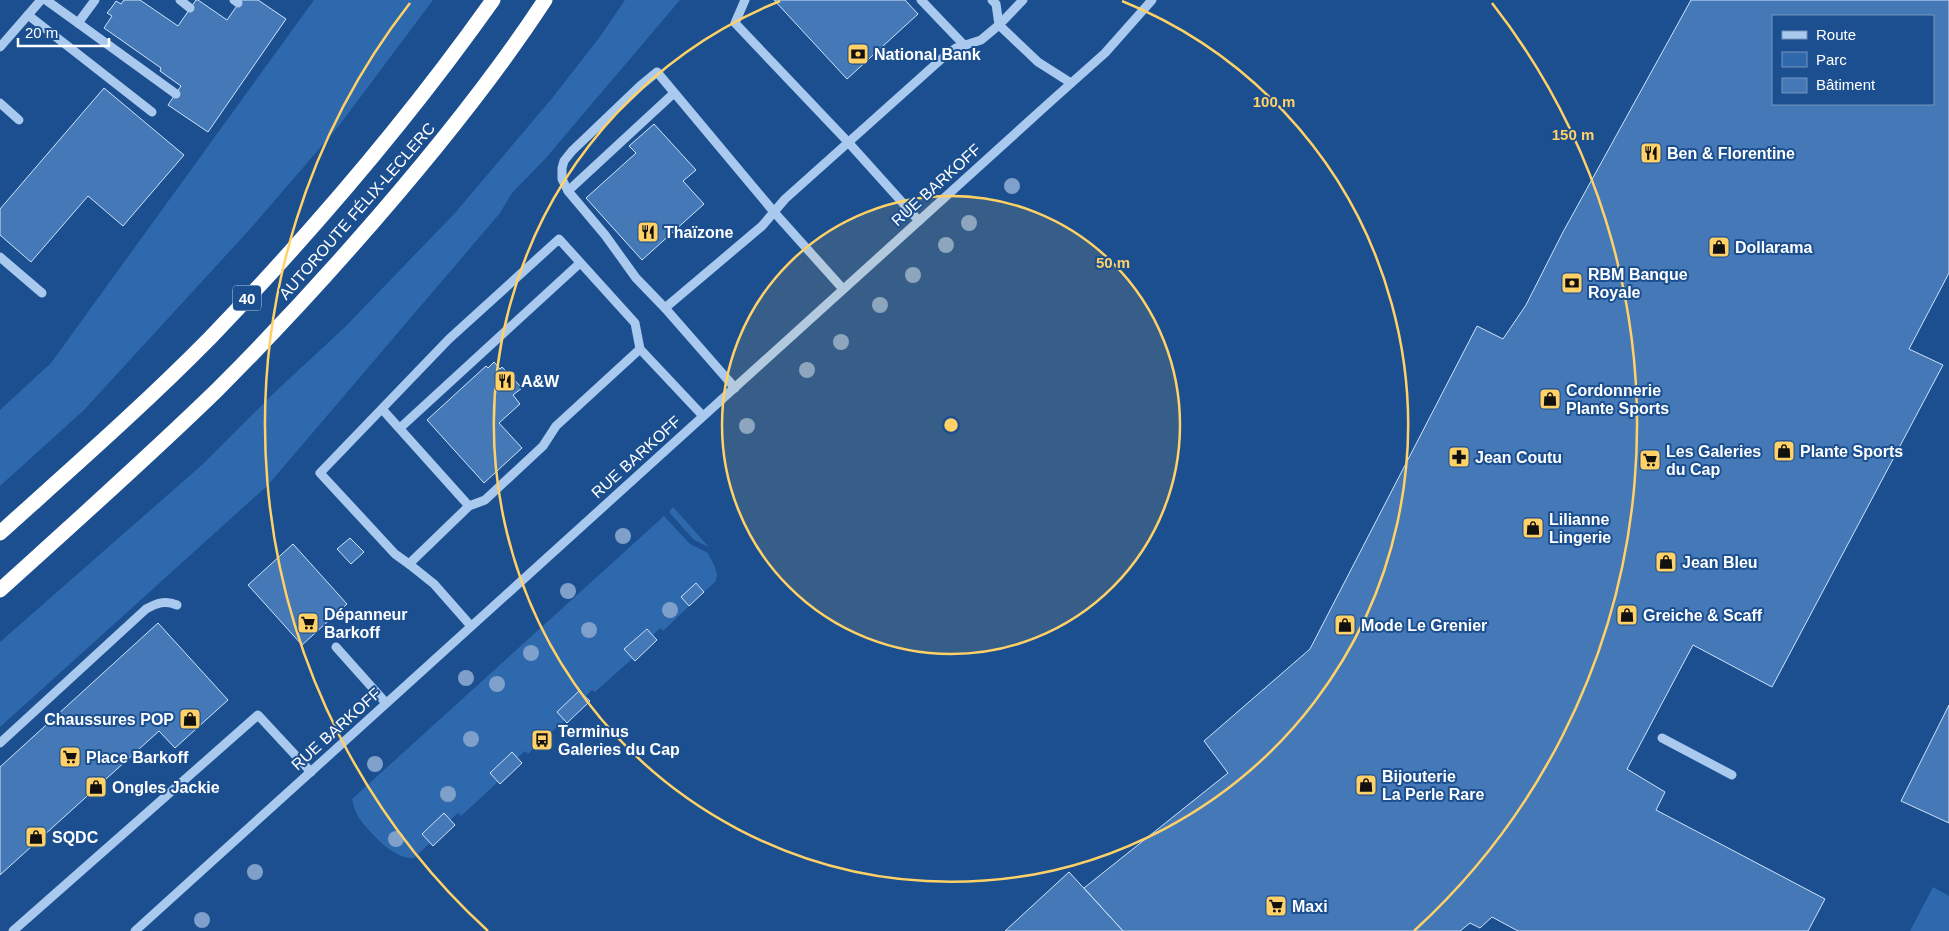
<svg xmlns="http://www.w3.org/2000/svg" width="1949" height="931" viewBox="0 0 1949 931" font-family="Helvetica,sans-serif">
<rect width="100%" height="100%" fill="#1b4f8f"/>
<g fill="#2e69ad">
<polygon points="314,0 433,0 338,127 251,228 84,410 0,486 0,410 51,363"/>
<polygon points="625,0 680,0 545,159 512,193 500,213 268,485 0,727 0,642 203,464 275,392 345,327 455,213 553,97 599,38"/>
<polygon points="673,507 709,547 694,540 669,512"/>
<path d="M664,516L690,544L708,553L715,567L717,574L716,581L704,592L697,584L681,597L689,606L663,631L660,628L653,635L646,629L624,649L633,658L595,692L592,690L585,697L579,691L557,712L565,720L547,736L541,729L530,738L537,745L528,754L525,751L517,758L511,752L490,773L498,782L461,816L458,813L450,820L444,813L422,834L430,843L414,858C394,860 370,833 359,818C355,812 354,806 352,799Z"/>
<polygon points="1933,887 1949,896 1949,931 1910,931"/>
</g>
<g fill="#4478b7" stroke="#cfe3fa" fill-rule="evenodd">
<polygon points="124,0 140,0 178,26 196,0 198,0 227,20 241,0 258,0 286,19 208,132 168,105 181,86 160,71 161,68 104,28 112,16 107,13 112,7 116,1 121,4"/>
<polygon points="774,0 905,0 918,14 847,79"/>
<path d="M1691,0H1949V273L1909,349L1943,365L1772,687L1693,645L1627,769L1665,792L1656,810L1825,899L1808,931H1518L1492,917L1480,928L1470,923L1460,931H1123L1084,888L1228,773L1204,741L1310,649L1477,326L1503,339L1526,305L1563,232ZM1773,16H1933V104H1773Z"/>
<polygon points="104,88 184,155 123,226 88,196 31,262 0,235 0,209"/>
<polygon points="654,124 696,170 683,181 704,204 642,260 586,198 636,153 629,146"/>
<polygon points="494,362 500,369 502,367 522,388 513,395 520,404 499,423 522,448 484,483 427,420 486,366 488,368"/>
<polygon points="350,538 364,552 351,564 337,549"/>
<polygon points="293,544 347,604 302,645 248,585"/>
<polygon points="696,583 704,592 689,606 681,597"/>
<polygon points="158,623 228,700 175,748 159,731 0,875 0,767"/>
<polygon points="647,629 657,640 635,661 624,649"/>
<polygon points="579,691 590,701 567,723 557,712"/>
<polygon points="1949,705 1949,823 1901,801"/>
<polygon points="512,752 522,763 500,784 490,773"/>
<polygon points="444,813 455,825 433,846 422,834"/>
<polygon points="1069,872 1123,931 1005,931"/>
</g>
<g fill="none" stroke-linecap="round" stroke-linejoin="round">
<g stroke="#a9c9ee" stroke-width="9">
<polyline points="46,0 78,23 95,0"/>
<polyline points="180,0 190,8"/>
<polyline points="234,0 238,3"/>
<polyline points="745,0 735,23 848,142 919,221"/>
<polyline points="921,0 965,46"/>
<polyline points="1023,0 999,25 1038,62 1071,83"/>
<polyline points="28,15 152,112"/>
<polyline points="78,23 176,94"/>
<polyline points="0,47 41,0"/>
<polyline points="0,103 19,120"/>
<polyline points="568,191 674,93"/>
<polyline points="0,257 42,293"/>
<polyline points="665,308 636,278 605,235 568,191 562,179 562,168 564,161 572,151 640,86 657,72 774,212 843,289"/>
<polyline points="640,349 556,426 543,446 485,500 469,506 409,564 395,554 320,473 449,339 559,239 635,323 640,349 703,416"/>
<polyline points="735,388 665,308 762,226 785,199 947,54 956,48 981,40 999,25 996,4 992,0"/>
<polyline points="382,409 469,506"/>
<polyline points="400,428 580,263"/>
<polyline points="409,564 434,584 471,626"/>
<polyline points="336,647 386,703"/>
<polyline points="1662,738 1732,775"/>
<path d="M0,743L146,609C157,603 165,600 177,605"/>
<polyline points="13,931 258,715 311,772"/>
<polyline points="135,931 1049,103 1105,53 1152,0"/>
</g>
<g stroke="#fff" stroke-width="15">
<path d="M0,533C71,469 143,406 210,338C312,232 408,120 493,0"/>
<path d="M0,590C73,524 146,459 217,390C264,343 309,295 353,245C421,168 488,87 545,0"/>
</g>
</g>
<g fill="#7ea0ca">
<circle cx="1012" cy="186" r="8"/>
<circle cx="969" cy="223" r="8"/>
<circle cx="946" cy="245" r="8"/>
<circle cx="913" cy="275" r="8"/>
<circle cx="880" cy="305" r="8"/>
<circle cx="841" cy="342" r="8"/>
<circle cx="807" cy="370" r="8"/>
<circle cx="747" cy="426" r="8"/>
<circle cx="623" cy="536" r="8"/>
<circle cx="568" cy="591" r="8"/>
<circle cx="670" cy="610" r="8"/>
<circle cx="589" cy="630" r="8"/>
<circle cx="531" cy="653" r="8"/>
<circle cx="466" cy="678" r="8"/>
<circle cx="497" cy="684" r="8"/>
<circle cx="471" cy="739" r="8"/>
<circle cx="375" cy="764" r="8"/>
<circle cx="448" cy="794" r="8"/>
<circle cx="396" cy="839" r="8"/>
<circle cx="255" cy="872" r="8"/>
<circle cx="202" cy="920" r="8"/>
</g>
<circle cx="951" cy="425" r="229" fill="#ffd166" fill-opacity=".12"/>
<g fill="none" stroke="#ffd166" stroke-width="2.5">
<circle cx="951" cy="425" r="229"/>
<path d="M1122 1A457 457 0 1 1 780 1"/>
<path d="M488 931A686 686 0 0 1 410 3M1492 3A686 686 0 0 1 1414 931"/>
</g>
<defs>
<g id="bank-square" transform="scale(1.125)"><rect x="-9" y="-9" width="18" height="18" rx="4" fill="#ffd166" stroke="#1b4f8f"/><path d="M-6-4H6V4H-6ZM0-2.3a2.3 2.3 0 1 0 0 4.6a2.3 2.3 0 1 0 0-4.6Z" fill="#111"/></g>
<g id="restaurant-square" transform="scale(1.125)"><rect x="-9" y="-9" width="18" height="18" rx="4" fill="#ffd166" stroke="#1b4f8f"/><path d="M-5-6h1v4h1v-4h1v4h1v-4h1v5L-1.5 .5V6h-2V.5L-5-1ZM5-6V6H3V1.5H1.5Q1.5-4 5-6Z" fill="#111"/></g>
<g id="shop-square" transform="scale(1.125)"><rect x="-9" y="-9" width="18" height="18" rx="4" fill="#ffd166" stroke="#1b4f8f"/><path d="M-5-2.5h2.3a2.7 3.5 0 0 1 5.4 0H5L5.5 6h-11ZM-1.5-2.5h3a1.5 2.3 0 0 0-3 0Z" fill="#111"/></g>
<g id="pharmacy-square" transform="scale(1.125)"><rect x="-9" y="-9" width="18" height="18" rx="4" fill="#ffd166" stroke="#1b4f8f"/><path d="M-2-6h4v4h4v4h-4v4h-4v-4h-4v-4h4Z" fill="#111"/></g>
<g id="supermarket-square" transform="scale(1.125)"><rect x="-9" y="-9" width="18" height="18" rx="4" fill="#ffd166" stroke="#1b4f8f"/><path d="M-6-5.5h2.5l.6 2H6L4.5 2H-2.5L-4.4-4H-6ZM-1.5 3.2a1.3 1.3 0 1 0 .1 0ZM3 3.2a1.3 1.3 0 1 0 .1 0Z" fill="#111"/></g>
<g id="bus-square" transform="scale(1.125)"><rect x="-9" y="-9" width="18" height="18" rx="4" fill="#ffd166" stroke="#1b4f8f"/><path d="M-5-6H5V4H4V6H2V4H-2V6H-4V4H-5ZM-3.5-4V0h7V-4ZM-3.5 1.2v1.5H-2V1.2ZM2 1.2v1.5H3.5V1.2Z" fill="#111"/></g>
</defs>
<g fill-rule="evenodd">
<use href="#bank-square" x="858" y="54"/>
<use href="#restaurant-square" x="1651" y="153"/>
<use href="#restaurant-square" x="648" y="232"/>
<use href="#shop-square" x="1719" y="247"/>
<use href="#bank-square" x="1572" y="283"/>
<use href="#restaurant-square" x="505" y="381"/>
<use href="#shop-square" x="1550" y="399"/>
<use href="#shop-square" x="1784" y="451"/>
<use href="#pharmacy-square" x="1459" y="457"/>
<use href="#supermarket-square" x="1650" y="460"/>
<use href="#shop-square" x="1533" y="528"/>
<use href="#shop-square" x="1666" y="562"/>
<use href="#shop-square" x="1627" y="615"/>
<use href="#supermarket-square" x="308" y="623"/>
<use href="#shop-square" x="1345" y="625"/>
<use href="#shop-square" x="190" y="719"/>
<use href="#bus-square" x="542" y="740"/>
<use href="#supermarket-square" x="70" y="757"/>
<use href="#shop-square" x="1366" y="785"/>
<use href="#shop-square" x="96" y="787"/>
<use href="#shop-square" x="36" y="837"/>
<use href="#supermarket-square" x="1276" y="906"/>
</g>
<g text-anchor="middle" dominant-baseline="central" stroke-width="4" stroke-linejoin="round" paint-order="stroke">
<rect fill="#1b4f8f" stroke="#bbcadd" stroke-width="1" x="233" y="285.5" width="28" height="25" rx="4"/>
<g font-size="15" font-weight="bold" fill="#fff">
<text x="247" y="298">40</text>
</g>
<g font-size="16" font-weight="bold" fill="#fff" stroke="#1b4f8f" text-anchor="start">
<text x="874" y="54">National Bank</text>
<text x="1667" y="153">Ben &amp; Florentine</text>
<text x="664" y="232">Thaïzone</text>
<text x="1735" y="247">Dollarama</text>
<text x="1588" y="274">RBM Banque<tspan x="1588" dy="18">Royale</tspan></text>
<text x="521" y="381">A&amp;W</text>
<text x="1566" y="390">Cordonnerie<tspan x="1566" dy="18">Plante Sports</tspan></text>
<text x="1666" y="451">Les Galeries<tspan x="1666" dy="18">du Cap</tspan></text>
<text x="1800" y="451">Plante Sports</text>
<text x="1475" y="457">Jean Coutu</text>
<text x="1549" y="519">Lilianne<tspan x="1549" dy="18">Lingerie</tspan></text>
<text x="1682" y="562">Jean Bleu</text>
<text x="324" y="614">Dépanneur<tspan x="324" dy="18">Barkoff</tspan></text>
<text x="1643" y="615">Greiche &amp; Scaff</text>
<text x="1361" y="625">Mode Le Grenier</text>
<text x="174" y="719" text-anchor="end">Chaussures POP</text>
<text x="558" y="731">Terminus<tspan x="558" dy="18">Galeries du Cap</tspan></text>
<text x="86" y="757">Place Barkoff</text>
<text x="1382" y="776">Bijouterie<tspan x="1382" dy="18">La Perle Rare</tspan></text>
<text x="112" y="787">Ongles Jackie</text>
<text x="52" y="837">SQDC</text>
<text x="1292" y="906">Maxi</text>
</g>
<g font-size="16" fill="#fff" stroke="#1b4f8f">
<text transform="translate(936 185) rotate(-42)">RUE BARKOFF</text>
<text transform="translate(357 211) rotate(-49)">AUTOROUTE FÉLIX-LECLERC</text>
<text transform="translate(636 457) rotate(-42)">RUE BARKOFF</text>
<text transform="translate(336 729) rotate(-42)">RUE BARKOFF</text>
</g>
</g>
<circle cx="951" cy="425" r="8" fill="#ffd166" stroke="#1b4f8f" stroke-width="2.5"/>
<g font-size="15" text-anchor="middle" font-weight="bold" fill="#ffd166" stroke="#1b4f8f" stroke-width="4" stroke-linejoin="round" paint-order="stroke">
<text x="1274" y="107">100 m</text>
<text x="1573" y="140">150 m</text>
<text x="1113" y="268">50 m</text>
</g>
<rect x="1772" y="15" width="162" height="90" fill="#1b4f8f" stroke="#7695bc"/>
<rect x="1782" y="31" width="25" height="8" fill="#a9c9ee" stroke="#7695bc"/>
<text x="1816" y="40" font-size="15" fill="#ffffff">Route</text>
<rect x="1782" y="52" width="25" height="15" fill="#2e69ad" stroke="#7695bc"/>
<text x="1816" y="65" font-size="15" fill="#ffffff">Parc</text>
<rect x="1782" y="78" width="25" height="15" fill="#4478b7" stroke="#7695bc"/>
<text x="1816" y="90" font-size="15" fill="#ffffff">Bâtiment</text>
<path d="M18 38v8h91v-8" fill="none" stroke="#ffffff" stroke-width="2.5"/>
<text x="25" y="38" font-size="15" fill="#ffffff" stroke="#1b4f8f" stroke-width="4" paint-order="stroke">20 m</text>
</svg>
